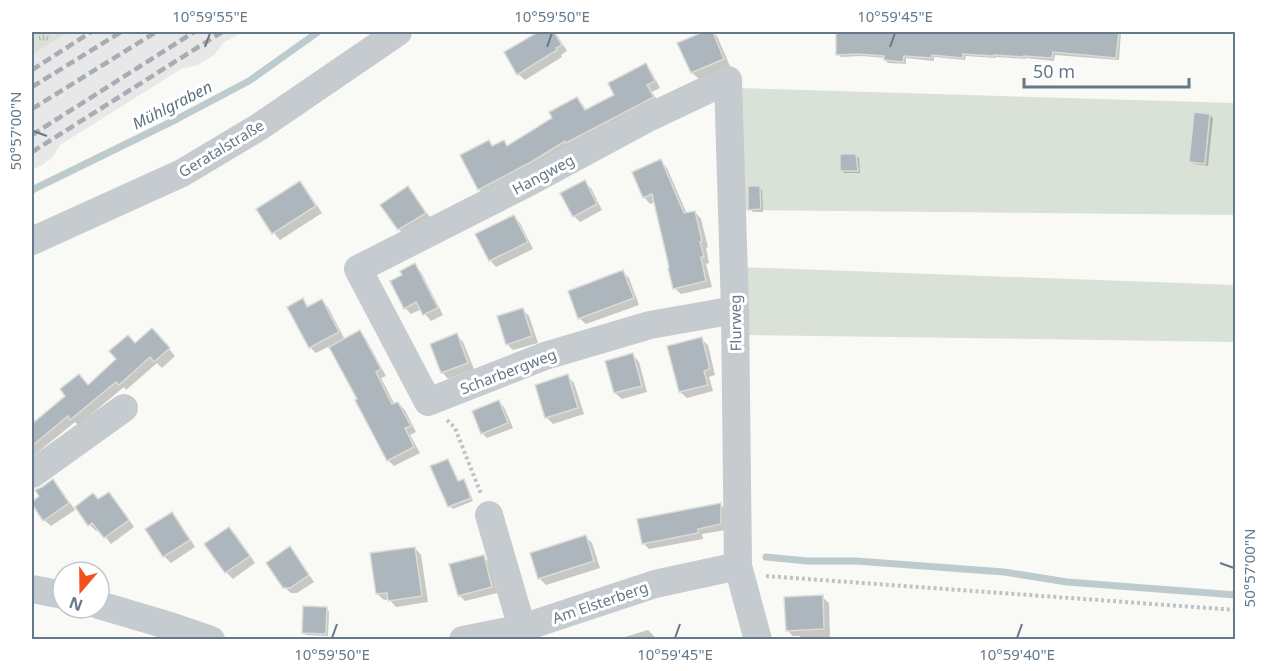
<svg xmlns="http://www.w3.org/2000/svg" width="1267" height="671" viewBox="0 0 1267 671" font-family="'Noto Sans',sans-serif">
<defs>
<pattern id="grass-tufts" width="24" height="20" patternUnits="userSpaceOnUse" patternTransform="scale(1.5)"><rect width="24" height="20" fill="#dae1d7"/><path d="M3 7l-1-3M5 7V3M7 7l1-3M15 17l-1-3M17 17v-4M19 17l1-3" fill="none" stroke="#b4bbb4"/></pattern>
</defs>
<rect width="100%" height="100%" fill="#f9f9f6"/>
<polygon fill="#e7e8e7" points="69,32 242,32 223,43 214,55 198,65 181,69 60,145 52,158 37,168 32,169 32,55"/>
<polygon fill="url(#grass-tufts)" points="32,32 69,32 32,55"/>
<g fill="#dae1d7">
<polygon points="737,88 1235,103 1235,215 743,210"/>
<polygon points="739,267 1235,285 1235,342 749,335"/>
</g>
<g fill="#0003">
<polygon points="541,32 555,32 567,51 561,55 562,57 525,80 518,74 506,53"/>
<polygon points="707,32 712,32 717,36 730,66 699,79 692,73 679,44"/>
<polygon points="837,32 1121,32 1119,60 1055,55 1054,61 1026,58 1026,59 996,57 996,58 966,56 965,60 934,57 934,61 906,58 906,64 888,63 885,60 885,58 862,56 841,57 838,54"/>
<polygon points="645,65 651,71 660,88 652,92 659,103 485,195 479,189 488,141 494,147 504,142 508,146 554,118 577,98 583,105 587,111 616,95"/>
<polygon points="1210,115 1213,118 1208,166 1194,164 1191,162"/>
<polygon points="856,156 859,158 860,173 844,173 841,170"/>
<polygon points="661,161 667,168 687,214 695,212 701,219 708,247 706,248 709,263 706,264 712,287 681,294 674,288 655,202 650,204 644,197"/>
<polygon points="584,182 591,188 602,210 580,222 574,216"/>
<polygon points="300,183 306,189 322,213 280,240 274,233 258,210"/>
<polygon points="408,188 414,195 432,220 405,236 399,229"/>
<polygon points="759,188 762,190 763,212 753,212 750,209"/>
<polygon points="514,217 520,223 533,249 496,267 490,260"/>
<polygon points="414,265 421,272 443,315 431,321 425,314 422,309 411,314 405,308 404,275"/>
<polygon points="623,272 629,278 639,305 586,324 579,318"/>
<polygon points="302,300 310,307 321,301 328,307 345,340 359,332 366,339 386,376 381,378 395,405 398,403 405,410 416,432 410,435 420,453 394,466 388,460 359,400 330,346 316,353 310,347"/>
<polygon points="523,310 529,316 538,343 513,350 507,344"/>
<polygon points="457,335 463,342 474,369 448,379 442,372"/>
<polygon points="158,336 175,356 162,368 157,363 126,390 124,387 78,425 75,422 32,457 32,417 36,422 88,386 135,345"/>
<polygon points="701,339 708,345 715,375 709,377 713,391 687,398 680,392"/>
<polygon points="633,355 639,362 647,392 622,399 615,393"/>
<polygon points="567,376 574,383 584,414 553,424 547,418 537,386"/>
<polygon points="499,402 504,407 513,428 487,438 482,433"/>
<polygon points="448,460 450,463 459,482 463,480 466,483 473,501 453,509 450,506 441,486"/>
<polygon points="53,481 59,487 75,510 51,526 44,520 41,497"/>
<polygon points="115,500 134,527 111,544 99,529 96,531 90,525 99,501"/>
<polygon points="720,504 726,510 726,530 702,534 703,539 649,549 643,543"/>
<polygon points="172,514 178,520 195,547 171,563 164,556 147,529"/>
<polygon points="229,529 236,535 255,563 233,579 226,572 207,544"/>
<polygon points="586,537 592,543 600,568 546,585 540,579 532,554"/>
<polygon points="290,548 296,555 314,582 297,593 291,593 284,587"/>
<polygon points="415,548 421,555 428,602 396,607 389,599 384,600 377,594"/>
<polygon points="483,557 490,563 497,593 465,601 459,595"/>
<polygon points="822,597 829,603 830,640 800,640 800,636 793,636 787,630"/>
<polygon points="327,609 329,612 328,636 306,635 303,632"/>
<polygon points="648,630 654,636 655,640 615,640"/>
</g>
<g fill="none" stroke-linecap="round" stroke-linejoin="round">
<g stroke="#bdcace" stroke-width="7">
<polyline points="32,190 177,119 249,81 318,32"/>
<polyline points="766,557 807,561 856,561 937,567 1004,572 1067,582 1236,595"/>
</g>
</g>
<g fill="#acb6bc" stroke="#dbdbd8" stroke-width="1.5">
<polygon points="538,32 554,32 562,45 556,48 557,50 517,75 504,52"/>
<polygon points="703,32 713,32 724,59 691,73 677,43"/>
<polygon points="836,32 1119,32 1116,58 1053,52 1052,58 1024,56 1024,57 994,55 994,56 963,54 963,58 932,55 932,58 904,56 903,62 884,60 884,56 858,54 836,55"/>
<polygon points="646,63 655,81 647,85 654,97 566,143 565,141 533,161 478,190 460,155 489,140 492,146 504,140 507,146 552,118 549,112 577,97 585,110 614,95 608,83"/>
<polygon points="1194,112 1210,114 1205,164 1189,162"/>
<polygon points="840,154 856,154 858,171 840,171"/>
<polygon points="661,159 684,213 695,211 702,241 700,242 704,257 701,257 706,281 673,289 668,268 669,267 652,194 643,198 632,172"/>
<polygon points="585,180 597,204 573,217 560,193"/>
<polygon points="300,181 316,206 272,234 256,209"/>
<polygon points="408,186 426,213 398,230 380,205"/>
<polygon points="748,186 760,186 761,209 748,210"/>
<polygon points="514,215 528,242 489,261 475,234"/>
<polygon points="415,263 438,308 423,315 416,302 404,309 390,281 402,275 400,271"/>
<polygon points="623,270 634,298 578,319 568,291"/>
<polygon points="303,298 307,307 322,299 339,332 309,348 287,307"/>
<polygon points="523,308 532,336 506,345 497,316"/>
<polygon points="152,328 170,348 154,362 150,357 119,385 116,382 70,420 68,416 32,446 32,424 65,396 60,389 79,374 88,385 116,359 109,351 128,335 135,343"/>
<polygon points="360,330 381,369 376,372 392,404 398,402 411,426 405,428 414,447 387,461 355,400 357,399 329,347"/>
<polygon points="457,333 468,363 441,373 430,344"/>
<polygon points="702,337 710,369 704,371 708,385 679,392 667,346"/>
<polygon points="633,353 642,386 614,393 605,361"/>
<polygon points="568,374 578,408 545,418 535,385"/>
<polygon points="499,400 508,423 481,434 472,411"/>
<polygon points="448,459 458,481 464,479 471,498 448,507 430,466"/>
<polygon points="53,479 69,503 43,521 32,504 32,502 39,496 35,490 42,487"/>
<polygon points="109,492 129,520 104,538 92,523 88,526 75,507 93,493 98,499"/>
<polygon points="721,503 721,524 698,529 698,533 642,544 637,519"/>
<polygon points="172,512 190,540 163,557 145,529"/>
<polygon points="229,527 250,556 225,573 204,544"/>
<polygon points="586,535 594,561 538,579 530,553"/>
<polygon points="290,546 309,575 290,588 283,588 266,563"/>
<polygon points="415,547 422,596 388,601 387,593 376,594 370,553"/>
<polygon points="484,555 492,587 458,596 449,564"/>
<polygon points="823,595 824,629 786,631 784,597"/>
<polygon points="303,606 327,607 326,634 302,633"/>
</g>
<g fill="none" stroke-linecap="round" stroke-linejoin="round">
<g stroke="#c0c3c5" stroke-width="4" stroke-dasharray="3 3" stroke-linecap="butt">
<polyline points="447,420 455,428 481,494"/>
<polyline points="766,576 1236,610"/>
</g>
<g stroke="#c6cbcf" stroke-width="28">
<polyline points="32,241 182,173 259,127 398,32"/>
<polyline points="735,310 650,325 545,356 428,402 358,269 531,181 650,117 728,80 735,310 738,566 758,640"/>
<polyline points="32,474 124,408"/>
<polyline points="489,515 522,628"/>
<polyline points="32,589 63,595"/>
<polyline points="99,605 170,626 211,640"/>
<polyline points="463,640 522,628 655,584 738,566"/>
</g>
<g stroke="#a6adb4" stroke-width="4.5" stroke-dasharray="9 4.5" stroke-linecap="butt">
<polyline points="32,70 91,32"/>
<polyline points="32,87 121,32"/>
<polyline points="32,109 156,32"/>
<polyline points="32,135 194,32"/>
<polyline points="32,152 222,32"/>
</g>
</g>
<path fill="none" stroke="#65798a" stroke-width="2" d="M205,47L210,33M547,47L552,33M890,47L895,33M33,131L47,136M1220,563L1234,568M332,638L337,624M675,638L680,624M1017,638L1022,624"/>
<g text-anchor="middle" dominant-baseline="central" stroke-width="6" stroke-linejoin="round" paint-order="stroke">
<g font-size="15" fill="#65798a" stroke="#fff">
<text transform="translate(221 148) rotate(-31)">Geratalstraße</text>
<text transform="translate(543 174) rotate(-28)">Hangweg</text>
<text transform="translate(735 323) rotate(-91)">Flurweg</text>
<text transform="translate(508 371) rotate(-21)">Scharbergweg</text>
<text transform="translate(600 602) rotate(-19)">Am Elsterberg</text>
</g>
<g font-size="16" font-style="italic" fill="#5c747e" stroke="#fff">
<text transform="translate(172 105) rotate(-27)">Mühlgraben</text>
</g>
</g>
<rect width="1267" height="671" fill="none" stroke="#ffffff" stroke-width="66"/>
<g transform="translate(81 590) rotate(200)"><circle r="28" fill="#ffffff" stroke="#c1c9d0" stroke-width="1.5"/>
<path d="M0-4.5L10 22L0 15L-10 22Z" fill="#f2501d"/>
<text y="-9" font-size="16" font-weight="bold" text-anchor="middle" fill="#65798a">N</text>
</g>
<path d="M1024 78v9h165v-9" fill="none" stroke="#65798a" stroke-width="3"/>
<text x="1033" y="78" font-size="18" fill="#65798a" stroke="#ffffff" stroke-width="4.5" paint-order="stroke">50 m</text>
<rect x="33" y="33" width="1201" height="605" fill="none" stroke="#65798a" stroke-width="2"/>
<g font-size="15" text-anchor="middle" fill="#65798a">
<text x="210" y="22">10°59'55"E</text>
<text x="552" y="22">10°59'50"E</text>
<text x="895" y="22">10°59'45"E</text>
<text transform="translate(16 131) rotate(-90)" y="5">50°57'00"N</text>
<text transform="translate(1250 568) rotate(-90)" y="5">50°57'00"N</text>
<text x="332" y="660">10°59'50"E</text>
<text x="675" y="660">10°59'45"E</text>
<text x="1017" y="660">10°59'40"E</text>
</g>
</svg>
